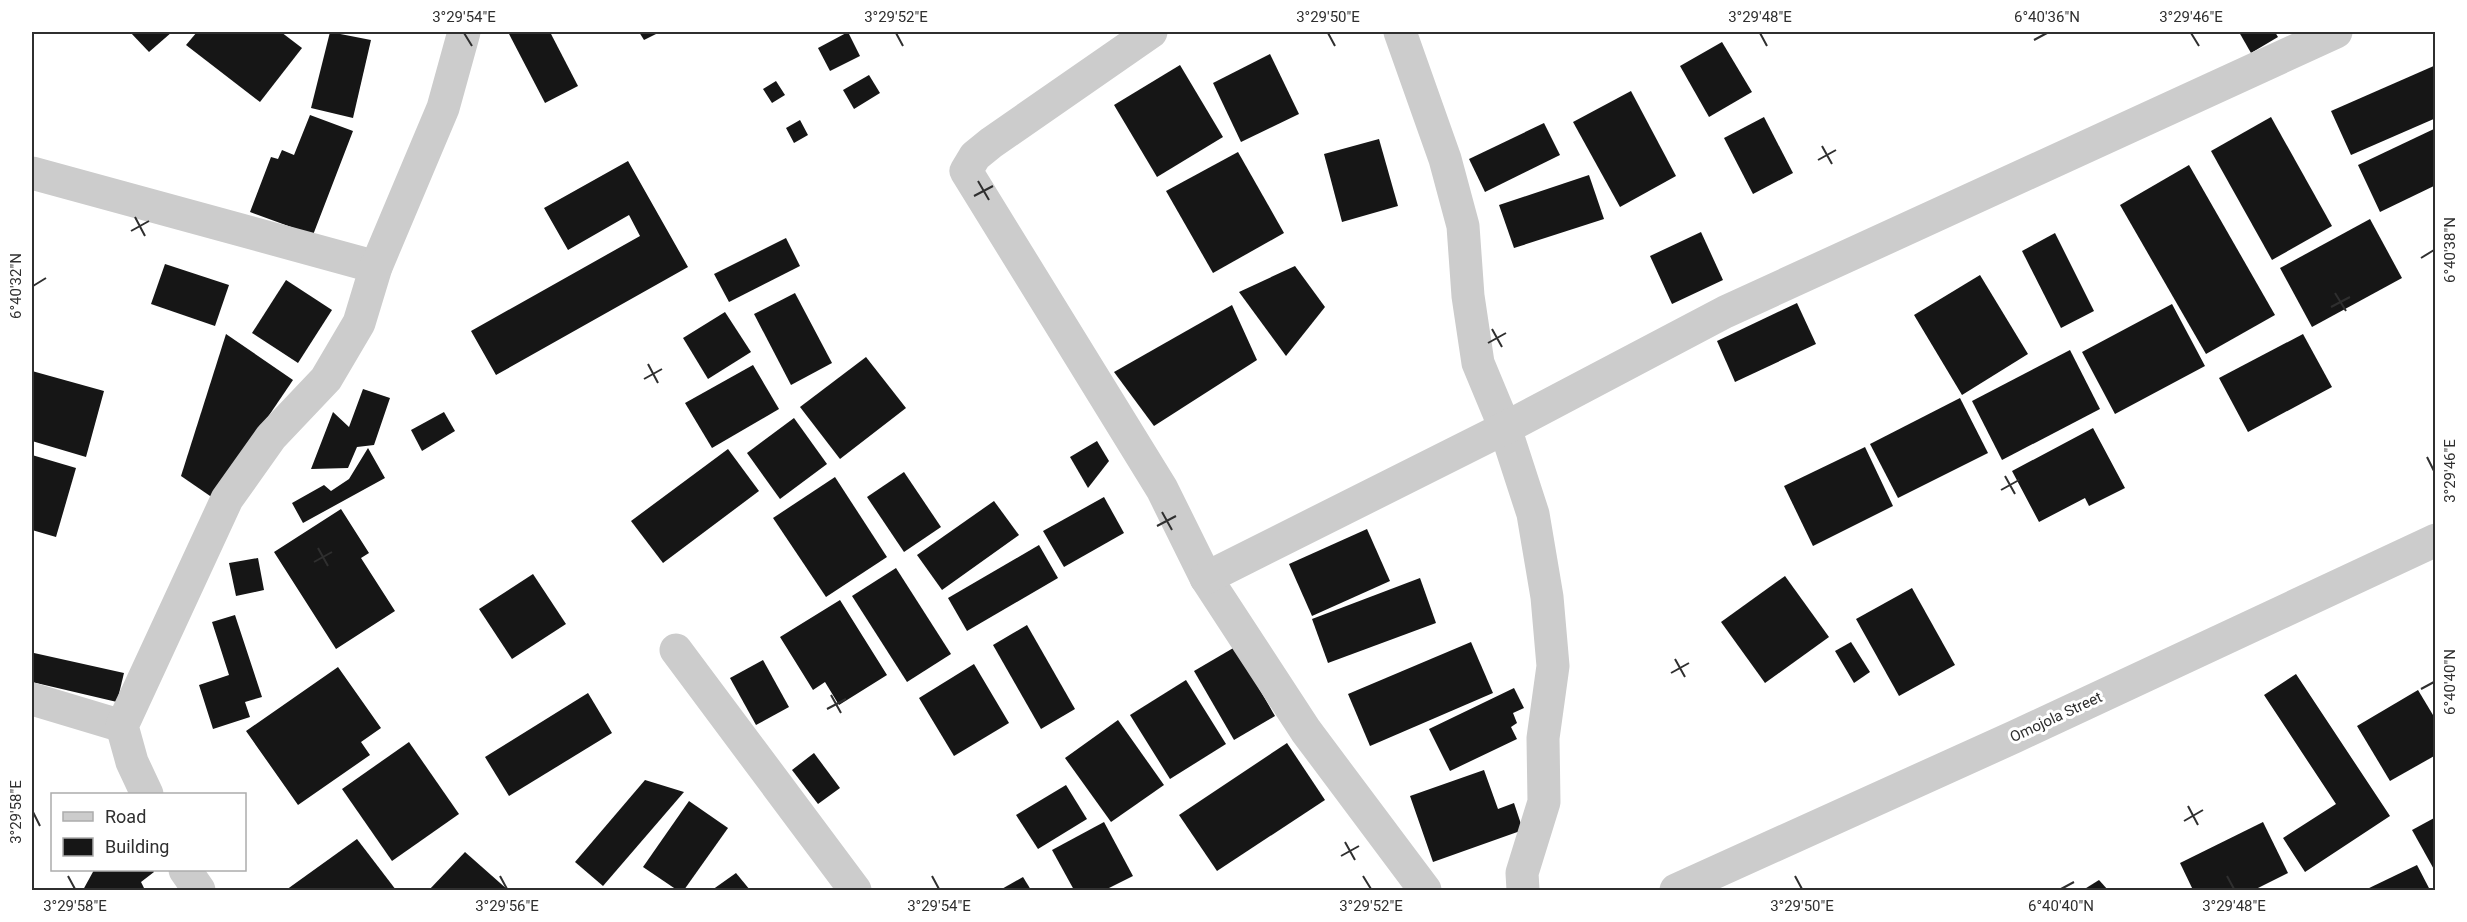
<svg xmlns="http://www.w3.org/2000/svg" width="2467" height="922" viewBox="0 0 2467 922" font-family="Roboto,sans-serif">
<rect width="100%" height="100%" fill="#fff"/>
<g fill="#161616">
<polygon points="130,32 172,32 149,52"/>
<polygon points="197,32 281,32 302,48 260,102 186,45"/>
<polygon points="330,32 371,40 353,118 311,108"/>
<polygon points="508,32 550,32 578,86 545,103"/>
<polygon points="639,32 660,32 644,40"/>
<polygon points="848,32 860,56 830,71 818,48"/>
<polygon points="2239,32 2275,32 2278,37 2251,53"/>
<polygon points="1722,42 1752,92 1709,117 1680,66"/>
<polygon points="1270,54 1299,114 1241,142 1213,83"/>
<polygon points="1180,65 1223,137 1157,177 1114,105"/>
<polygon points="2436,65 2436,118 2351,155 2331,111"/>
<polygon points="869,75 880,93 854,109 843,90"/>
<polygon points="776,81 785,95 772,103 763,89"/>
<polygon points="1631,91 1676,176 1620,207 1573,122"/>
<polygon points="310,115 353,131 313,235 250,212 271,157 278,159 282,150 294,155"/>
<polygon points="1764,117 1793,173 1753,194 1724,138"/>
<polygon points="2271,117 2332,226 2272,260 2211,151"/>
<polygon points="800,120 808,135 794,143 786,128"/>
<polygon points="1544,123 1560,155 1485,192 1469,159"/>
<polygon points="2436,128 2436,185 2380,212 2358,165"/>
<polygon points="1379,139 1398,206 1342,222 1324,154"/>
<polygon points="1238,152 1284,233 1213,273 1166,191"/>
<polygon points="628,161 688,267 496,375 471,331 640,236 629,215 568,250 544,208"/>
<polygon points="2189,165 2275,315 2206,354 2120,205"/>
<polygon points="1589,175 1604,219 1514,248 1499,205"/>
<polygon points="2370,219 2402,278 2312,327 2280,268"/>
<polygon points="1701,232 1723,280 1672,304 1650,256"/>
<polygon points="2055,233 2094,311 2061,328 2022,251"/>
<polygon points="786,238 800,266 729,302 714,274"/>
<polygon points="165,264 229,285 215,326 151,304"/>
<polygon points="1295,266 1325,307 1286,356 1239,292"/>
<polygon points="1980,275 2028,354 1962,395 1914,315"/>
<polygon points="286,280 332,310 298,363 252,333"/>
<polygon points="795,293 832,363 791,385 754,314"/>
<polygon points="1797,303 1816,344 1735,382 1717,341"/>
<polygon points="2172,304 2205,366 2115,414 2082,352"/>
<polygon points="1232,305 1257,360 1154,426 1114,372"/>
<polygon points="725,312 751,352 708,379 683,338"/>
<polygon points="226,334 293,380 213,498 181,476"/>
<polygon points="2303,334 2332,387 2248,432 2219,378"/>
<polygon points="2070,350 2100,409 2002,460 1972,401"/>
<polygon points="866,357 906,408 840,459 800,407"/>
<polygon points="753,365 779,409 712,448 685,403"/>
<polygon points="32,371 104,391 86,457 32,441"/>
<polygon points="363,389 390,398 374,445 357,447 348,468 311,469 333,412 349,427"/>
<polygon points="1960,398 1988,453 1898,498 1870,444"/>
<polygon points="444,412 455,431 422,451 411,430"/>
<polygon points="794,418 827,464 780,499 747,453"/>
<polygon points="2093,428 2125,488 2089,506 2085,498 2039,522 2012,471"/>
<polygon points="1097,441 1109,461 1088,488 1070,457"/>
<polygon points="1865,447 1893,506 1813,546 1784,486"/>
<polygon points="368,448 385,478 303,523 292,503 324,485 331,491 349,479"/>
<polygon points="728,449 759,491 663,563 631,521"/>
<polygon points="32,455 76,468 56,537 32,530"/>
<polygon points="904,472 941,527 904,552 867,497"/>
<polygon points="835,477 887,557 826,597 773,518"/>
<polygon points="1104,497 1124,533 1064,567 1043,531"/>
<polygon points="994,501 1019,535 942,590 917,555"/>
<polygon points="341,509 369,553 361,558 395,611 336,649 274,552"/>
<polygon points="1367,529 1390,581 1312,616 1289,564"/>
<polygon points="1039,545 1058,578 967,631 948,598"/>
<polygon points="258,558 264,590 236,596 229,563"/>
<polygon points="896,568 951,654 907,682 852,596"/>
<polygon points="533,574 566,624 512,659 479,609"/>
<polygon points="1785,576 1829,637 1765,683 1721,622"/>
<polygon points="1420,578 1436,623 1328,663 1312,619"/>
<polygon points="1912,588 1955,665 1899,696 1856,619"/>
<polygon points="840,600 887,675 839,705 825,682 813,690 780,637"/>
<polygon points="235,615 262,697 245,702 250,717 213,729 199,685 229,675 212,622"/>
<polygon points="1027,625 1075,709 1041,729 993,645"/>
<polygon points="1471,642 1493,693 1370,746 1348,694"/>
<polygon points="1851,642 1870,672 1854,683 1835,651"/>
<polygon points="1235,647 1275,716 1234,740 1194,671"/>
<polygon points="34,653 124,673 117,702 32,682"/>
<polygon points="763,660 789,707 756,725 730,678"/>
<polygon points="974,664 1009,723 954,756 919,698"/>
<polygon points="338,667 381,728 361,742 370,755 298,805 246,731"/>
<polygon points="2296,674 2390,816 2305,872 2283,838 2336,804 2264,695"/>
<polygon points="1186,680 1226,744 1170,779 1130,715"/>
<polygon points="1514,688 1524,708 1513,713 1517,723 1511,727 1517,739 1450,771 1429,729"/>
<polygon points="2418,690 2436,720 2436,755 2390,781 2357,726"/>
<polygon points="588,693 612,733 509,796 485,757"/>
<polygon points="1118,720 1164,785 1111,822 1065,758"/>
<polygon points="409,742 459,814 392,861 342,789"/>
<polygon points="1287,743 1325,800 1217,871 1179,815"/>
<polygon points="814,753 840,788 818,804 792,770"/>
<polygon points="1484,770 1498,809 1514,803 1523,830 1433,862 1410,796"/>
<polygon points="645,780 684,792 603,886 575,862"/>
<polygon points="1066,785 1087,819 1038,849 1016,815"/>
<polygon points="689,801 728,828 684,890 677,890 643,867"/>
<polygon points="2436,817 2436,873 2412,830"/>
<polygon points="1104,822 1133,876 1105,890 1074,890 1052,850"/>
<polygon points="2263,822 2288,873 2254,890 2193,890 2180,863"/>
<polygon points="357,839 396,890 286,890"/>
<polygon points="465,852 508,890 429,890"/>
<polygon points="2417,865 2430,890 2365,890"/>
<polygon points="94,870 153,870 154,872 141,882 145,890 83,890"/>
<polygon points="736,873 750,890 712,890"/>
<polygon points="1023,877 1031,890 1000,890"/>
<polygon points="2099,880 2108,890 2083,890"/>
</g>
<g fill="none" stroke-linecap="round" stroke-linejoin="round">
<g stroke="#ccc" stroke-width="33">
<polyline points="1151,32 991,143 975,156 966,171 1162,489 1206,578 1306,731 1425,890"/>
<polyline points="1400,32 1445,159 1463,226 1468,296 1478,363 1505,428 1533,514 1547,597 1553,666 1543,738 1544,802 1522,873 1523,890"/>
<polyline points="32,173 376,267"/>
<polyline points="1206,578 1505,428 1725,312 2336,32"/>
<polyline points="676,650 855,890"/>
<polyline points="32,699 122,726"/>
<polyline points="147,794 132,762 122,726 227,499 271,437 326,379 359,323 376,267 443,108 464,32"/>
<polyline points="185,870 199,890"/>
<polyline points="1676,890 2014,737 2436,540"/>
</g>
</g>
<path fill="none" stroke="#2f2f2f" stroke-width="2" d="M464,33L472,46M896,33L903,46M1328,33L1335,46M1760,33L1767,46M2191,33L2199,46M2034,40L2047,33M1822,146L1832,164M1818,160L1836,150M978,181L989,200M974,196L993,186M135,217L145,236M131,231L149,221M2421,258L2434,250M33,286L46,278M2335,293L2346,311M2331,307L2350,297M1492,329L1502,347M1488,343L1506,333M648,364L658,383M644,379L662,369M2427,457L2434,471M2005,476L2015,494M2001,490L2019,480M1162,512L1172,530M1157,526L1176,516M318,548L328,566M314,562L332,552M1675,659L1685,677M1671,673L1689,663M2421,689L2434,682M831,695L841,713M827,709L846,699M2188,806L2198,825M33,812L40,826M2184,821L2203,810M1345,842L1355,860M1341,856L1359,846M68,876L75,889M500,876L507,889M932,876L939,889M1363,876L1371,889M1795,876L1802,889M2227,876L2234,889M2061,889L2074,882"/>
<g text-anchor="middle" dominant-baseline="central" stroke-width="6" stroke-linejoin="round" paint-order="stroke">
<g font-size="15" fill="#2f2f2f" stroke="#fff">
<text transform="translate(2056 717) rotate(-25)">Omojola Street</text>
</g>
</g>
<rect width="2467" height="922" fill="none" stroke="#ffffff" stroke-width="66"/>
<rect x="51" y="793" width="195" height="78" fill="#ffffff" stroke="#acacac" stroke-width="1.5"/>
<rect x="63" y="812" width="30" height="9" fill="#cccccc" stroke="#acacac" stroke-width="1.5"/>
<text x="105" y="823" font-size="18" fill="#2f2f2f">Road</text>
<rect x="63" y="838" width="30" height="18" fill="#161616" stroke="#acacac" stroke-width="1.5"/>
<text x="105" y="853" font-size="18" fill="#2f2f2f">Building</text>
<rect x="33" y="33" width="2401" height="856" fill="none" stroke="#2f2f2f" stroke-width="2"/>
<g font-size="15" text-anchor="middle" fill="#2f2f2f">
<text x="464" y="22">3°29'54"E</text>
<text x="896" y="22">3°29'52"E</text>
<text x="1328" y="22">3°29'50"E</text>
<text x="1760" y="22">3°29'48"E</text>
<text x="2047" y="22">6°40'36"N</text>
<text x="2191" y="22">3°29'46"E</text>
<text transform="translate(2450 250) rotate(-90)" y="5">6°40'38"N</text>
<text transform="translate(16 286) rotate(-90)" y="5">6°40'32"N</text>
<text transform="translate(2450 471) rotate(-90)" y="5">3°29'46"E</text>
<text transform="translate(2450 682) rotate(-90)" y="5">6°40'40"N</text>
<text transform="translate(16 812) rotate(-90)" y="5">3°29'58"E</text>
<text x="75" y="911">3°29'58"E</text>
<text x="507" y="911">3°29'56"E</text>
<text x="939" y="911">3°29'54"E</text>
<text x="1371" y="911">3°29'52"E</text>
<text x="1802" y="911">3°29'50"E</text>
<text x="2061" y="911">6°40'40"N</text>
<text x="2234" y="911">3°29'48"E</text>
</g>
</svg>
